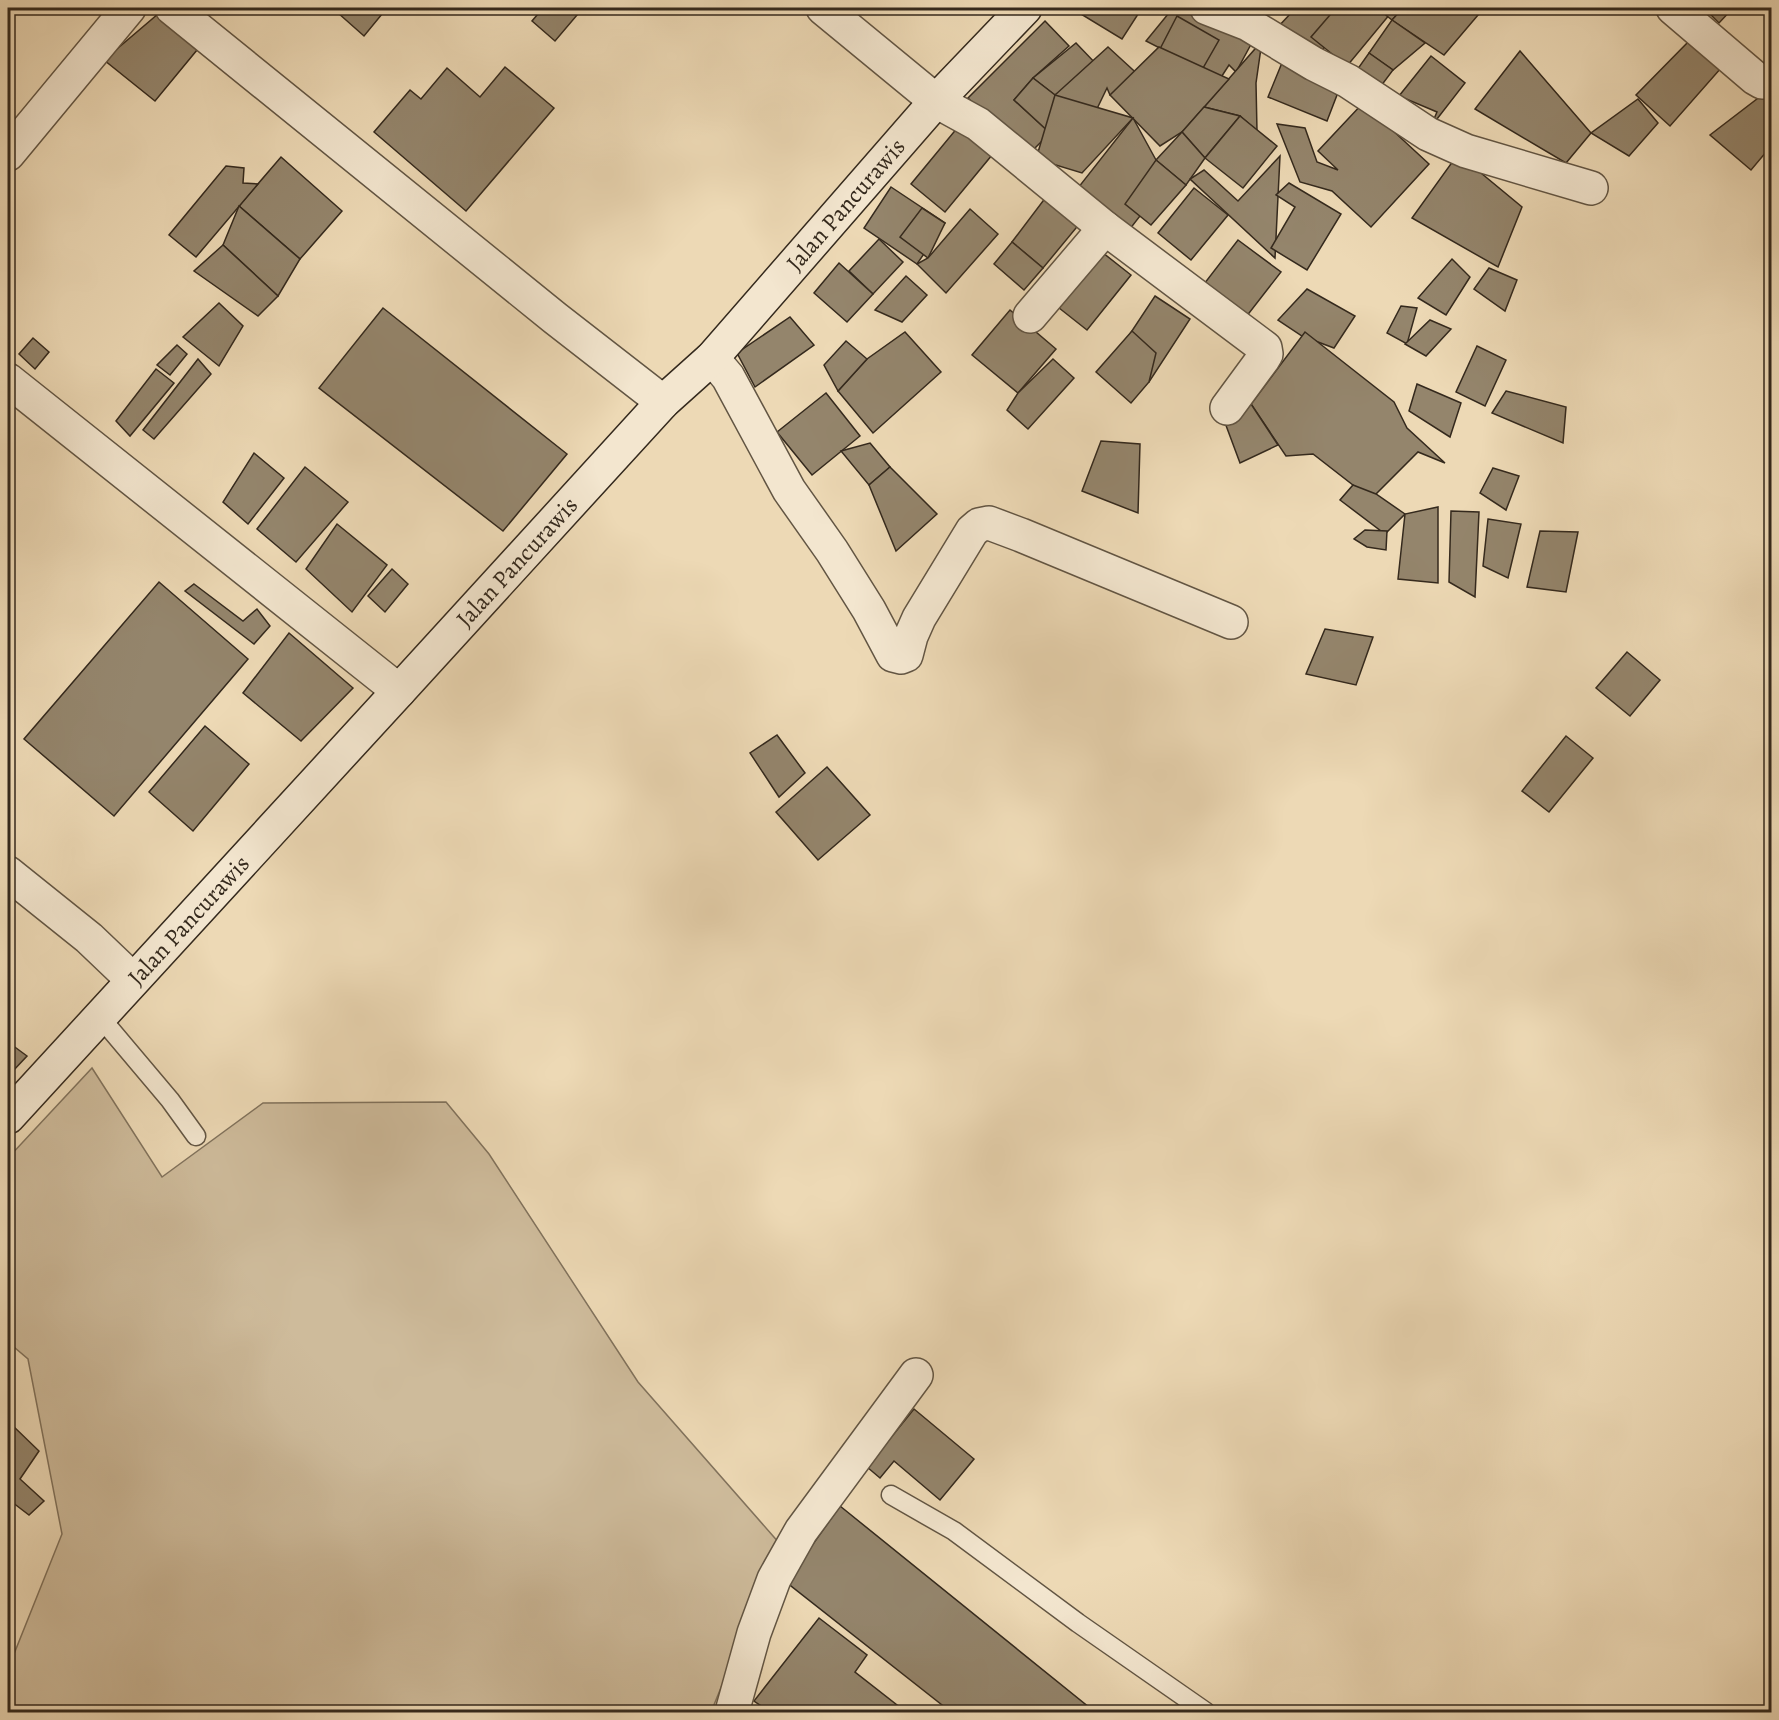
<svg xmlns="http://www.w3.org/2000/svg" width="1779" height="1720" viewBox="0 0 1779 1720" font-family="Alegreya,serif">
<rect width="100%" height="100%" fill="#edd9b5"/>
<filter id="stains"><feTurbulence type="fractalNoise" baseFrequency=".00333" numOctaves="4"/><feColorMatrix values="0 0 0 0 .2 0 0 0 0 .09 0 0 0 0 .02 0 0 0 .5 -.17"/></filter>
<radialGradient id="worn" r=".72"><stop offset=".6" stop-color="#630" stop-opacity="0"/><stop offset="1" stop-color="#630" stop-opacity=".3"/></radialGradient>
<polygon fill="#cebb9b" stroke="#81725c" stroke-width="1.5" points="92,1068 162,1177 263,1103 446,1102 489,1154 638,1382 780,1544 711,1712 8,1712 8,1669 62,1534 28,1359 8,1342 8,1158"/>
<g fill="#94856c" stroke="#34291d" stroke-width="1.5">
<polygon points="342,8 387,8 364,36 338,13"/>
<polygon points="543,8 583,8 555,41 532,21"/>
<polygon points="1071,8 1142,8 1122,39"/>
<polygon points="1173,8 1177,8 1255,37 1236,72 1229,65 1220,79 1146,41"/>
<polygon points="1285,8 1359,8 1314,59 1278,27 1291,13"/>
<polygon points="1336,8 1395,8 1347,66 1311,37"/>
<polygon points="1377,8 1403,8 1392,20"/>
<polygon points="1403,8 1484,8 1444,55 1392,20"/>
<polygon points="1704,8 1733,8 1719,23"/>
<polygon points="158,14 197,50 155,101 104,60"/>
<polygon points="1177,16 1219,40 1183,103 1144,80"/>
<polygon points="1392,20 1425,43 1393,70 1369,53"/>
<polygon points="1045,21 1069,46 1033,78 1014,100 1050,133 1027,156 968,98"/>
<polygon points="1693,37 1729,59 1670,126 1636,95"/>
<polygon points="1262,41 1256,83 1257,131 1240,116 1204,107"/>
<polygon points="1076,43 1100,68 1055,95 1033,78"/>
<polygon points="1108,47 1144,80 1127,98 1110,95 1107,88 1093,117 1055,95"/>
<polygon points="1159,47 1229,79 1182,132 1160,146 1110,95"/>
<polygon points="1520,51 1591,133 1566,163 1475,109"/>
<polygon points="1286,53 1337,95 1327,121 1268,97"/>
<polygon points="1369,53 1393,70 1375,94 1352,77"/>
<polygon points="1431,56 1465,83 1430,128 1437,112 1399,96"/>
<polygon points="505,67 554,108 466,211 374,132 410,90 421,99 447,68 480,97"/>
<polygon points="1033,78 1055,95 1050,133 1014,100"/>
<polygon points="1770,89 1772,91 1772,145 1751,170 1710,135"/>
<polygon points="1055,95 1133,118 1082,173 1036,159"/>
<polygon points="1638,99 1658,123 1629,156 1591,133"/>
<polygon points="1363,103 1429,164 1371,227 1332,191 1300,182 1277,124 1305,128 1317,162 1338,170 1318,151"/>
<polygon points="1204,107 1240,116 1205,158 1182,132"/>
<polygon points="1240,116 1277,146 1243,188 1205,158"/>
<polygon points="1133,118 1156,160 1140,216 1126,234 1074,193"/>
<polygon points="958,127 992,155 945,212 911,184"/>
<polygon points="1182,132 1205,158 1186,185 1156,160"/>
<polygon points="1458,154 1522,207 1498,267 1412,218"/>
<polygon points="1280,156 1275,258 1190,179 1204,170 1238,201"/>
<polygon points="281,157 342,211 300,259 239,206"/>
<polygon points="1156,160 1186,185 1151,225 1125,204"/>
<polygon points="226,166 244,168 243,183 258,184 196,257 169,235"/>
<polygon points="1289,183 1341,214 1307,270 1271,248 1295,207 1276,195"/>
<polygon points="891,187 945,223 917,264 864,228"/>
<polygon points="1194,188 1228,215 1191,260 1158,233"/>
<polygon points="1046,197 1081,222 1043,268 1012,242"/>
<polygon points="239,206 300,259 278,296 223,245"/>
<polygon points="922,208 945,223 928,258 900,237"/>
<polygon points="970,209 998,234 946,293 917,264 928,258"/>
<polygon points="879,239 903,262 873,294 849,271"/>
<polygon points="1238,240 1281,272 1246,317 1204,284"/>
<polygon points="1012,242 1043,268 1024,290 994,264"/>
<polygon points="223,245 278,296 258,316 194,271"/>
<polygon points="1098,249 1131,275 1087,330 1054,304"/>
<polygon points="1452,259 1470,277 1446,315 1418,298"/>
<polygon points="839,263 873,294 847,322 814,293"/>
<polygon points="1489,268 1517,280 1505,311 1474,289"/>
<polygon points="906,276 927,295 902,322 875,310"/>
<polygon points="1307,289 1355,316 1334,348 1302,336 1278,320"/>
<polygon points="1155,296 1190,319 1149,382 1114,358"/>
<polygon points="219,303 243,326 219,366 183,337"/>
<polygon points="1401,306 1417,308 1407,344 1387,333"/>
<polygon points="383,308 567,454 503,531 319,388"/>
<polygon points="1010,310 1056,349 1018,393 972,355"/>
<polygon points="790,317 814,345 755,387 737,353"/>
<polygon points="1430,320 1451,329 1426,356 1405,344"/>
<polygon points="1132,331 1156,353 1149,382 1131,403 1096,372"/>
<polygon points="905,332 941,372 873,433 838,391 867,359"/>
<polygon points="1305,332 1394,402 1407,428 1445,463 1418,452 1371,499 1313,454 1286,456 1251,404"/>
<polygon points="33,338 49,352 35,369 19,354"/>
<polygon points="846,341 867,359 838,391 824,365"/>
<polygon points="177,345 187,354 170,375 157,365"/>
<polygon points="1477,346 1506,360 1485,406 1456,392"/>
<polygon points="198,359 211,374 154,439 143,430"/>
<polygon points="1053,359 1074,378 1028,429 1007,410 1018,393"/>
<polygon points="156,369 174,383 130,436 116,421"/>
<polygon points="1417,384 1461,403 1450,437 1409,411"/>
<polygon points="1506,391 1566,407 1563,443 1492,413"/>
<polygon points="826,393 860,436 812,475 777,432"/>
<polygon points="1251,404 1278,445 1240,463 1224,420"/>
<polygon points="1101,441 1140,444 1138,513 1082,491"/>
<polygon points="870,443 890,467 869,485 841,451"/>
<polygon points="254,453 284,478 248,524 223,502"/>
<polygon points="305,467 348,502 296,562 257,529"/>
<polygon points="890,467 937,514 896,551 869,485"/>
<polygon points="1493,468 1519,476 1506,510 1480,493"/>
<polygon points="1353,485 1376,494 1405,514 1385,534 1340,500"/>
<polygon points="1438,507 1438,583 1398,579 1405,514"/>
<polygon points="1451,511 1479,512 1475,597 1449,582"/>
<polygon points="1488,519 1521,524 1508,578 1483,566"/>
<polygon points="337,524 387,565 352,612 306,569"/>
<polygon points="1365,530 1387,531 1386,550 1367,547 1354,539"/>
<polygon points="1540,531 1578,532 1566,592 1527,587"/>
<polygon points="392,569 408,584 385,612 368,596"/>
<polygon points="159,582 248,659 114,816 24,739"/>
<polygon points="194,584 243,621 257,609 270,626 254,644 185,591"/>
<polygon points="1325,629 1373,637 1356,685 1306,674"/>
<polygon points="289,633 353,688 301,741 243,693"/>
<polygon points="1627,652 1660,680 1630,716 1596,688"/>
<polygon points="205,726 249,764 193,831 149,792"/>
<polygon points="777,735 805,773 779,797 750,753"/>
<polygon points="1566,736 1593,758 1549,812 1522,791"/>
<polygon points="827,767 870,815 818,860 776,812"/>
<polygon points="8,1042 27,1056 12,1072 8,1069"/>
<polygon points="914,1409 974,1459 940,1500 894,1461 880,1478 867,1467"/>
<polygon points="11,1424 39,1451 20,1479 44,1501 29,1515 8,1499 8,1428"/>
<polygon points="840,1506 1095,1712 951,1712 786,1582"/>
<polygon points="819,1618 867,1655 855,1672 906,1712 770,1712 754,1701"/>
</g>
<g fill="none" stroke-linecap="round" stroke-linejoin="round">
<g stroke="#625543" stroke-width="21">
<g id="lane">
<polyline points="100,1017 170,1100 196,1136"/>
<polyline points="891,1495 954,1531 1078,1623 1206,1712"/>
</g>
</g>
<g stroke="#625543" stroke-width="36">
<g id="street">
<polyline points="172,8 555,318 663,402"/>
<polyline points="823,8 936,101 978,124 1105,228 1265,348 1266,354 1263,359 1227,408"/>
<polyline points="1207,8 1248,24 1314,64 1348,81 1428,134 1466,151 1591,188"/>
<polyline points="1673,8 1755,78 1762,82 1772,82"/>
<polyline points="8,154 129,8"/>
<polyline points="1030,316 1105,228"/>
<polyline points="712,358 728,377 789,490 832,551 869,610 893,655 901,657 906,655 911,636 919,618 972,531 979,525 989,523 1021,535 1231,622"/>
<polyline points="8,380 399,691"/>
<polyline points="8,873 89,938 133,980"/>
<polyline points="732,1712 754,1633 774,1579 801,1531 916,1375"/>
</g>
</g>
<g stroke="#34291d" stroke-width="36">
<g id="secondary">
<path id="s1" d="M8,1117L399,691L663,402L712,358L936,101L1025,8"/>
</g>
</g>
<use href="#lane" stroke="#f3e6cf" stroke-width="18"/>
<use href="#street" stroke="#f3e6cf" stroke-width="33"/>
<use href="#secondary" stroke="#f3e6cf" stroke-width="33"/>
</g>
<g text-anchor="middle" dominant-baseline="central" stroke-width="4.5" stroke-linejoin="round" paint-order="stroke">
<g font-size="24" fill="#34291d" stroke="#f3e6cf">
<text stroke="none"><textPath href="#s1" startOffset="1239">Jalan Pancurawis</textPath></text>
<text stroke="none"><textPath href="#s1" startOffset="753">Jalan Pancurawis</textPath></text>
<text stroke="none"><textPath href="#s1" startOffset="267">Jalan Pancurawis</textPath></text>
</g>
</g>
<rect width="1779" height="1720" fill="none" stroke="#edd9b5" stroke-width="30"/>
<rect x="9" y="9" width="1761" height="1702" fill="none" stroke="#34291d" stroke-width="3"/>
<rect x="15" y="15" width="1749" height="1690" fill="none" stroke="#34291d" stroke-width="1.5"/>
<rect width="100%" height="100%" filter="url(#stains)"/>
<rect width="100%" height="100%" fill="url(#worn)"/>
</svg>
